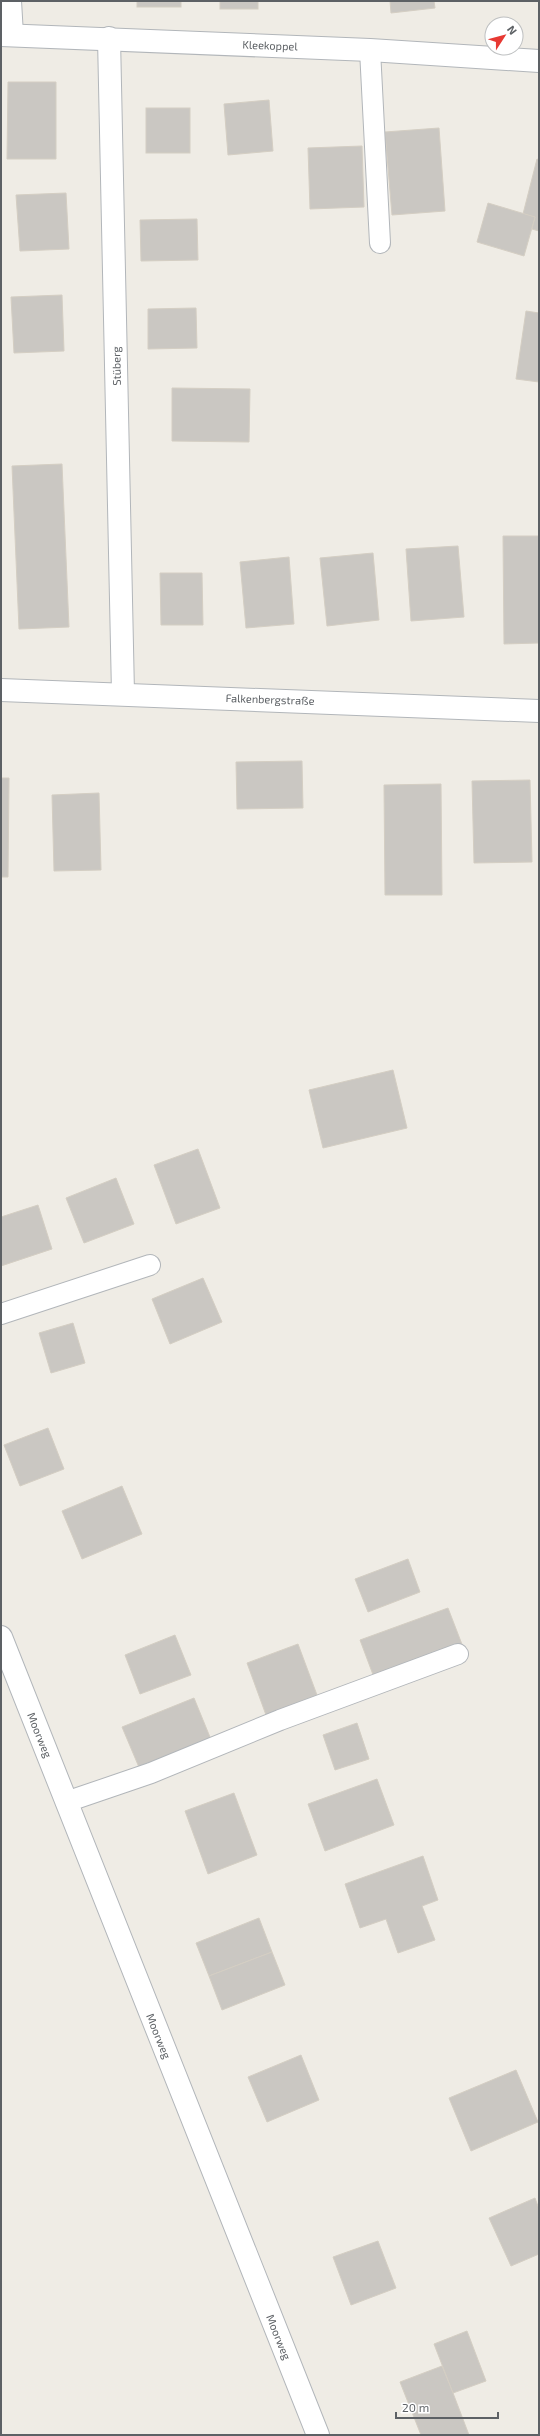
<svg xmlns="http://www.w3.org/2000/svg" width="540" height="2436" viewBox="0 0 540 2436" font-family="'Exo 2',sans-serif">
<rect width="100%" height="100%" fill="#efece5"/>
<g fill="#cac7c2" stroke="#d4cec3">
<rect x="137" y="1" width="44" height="6"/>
<rect x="220" y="1" width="38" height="8"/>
<polygon points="390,1 434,1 435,8 391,13"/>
<polygon points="8,82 56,82 56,159 7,159"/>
<polygon points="269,100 273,151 228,155 224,104"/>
<rect x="146" y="108" width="44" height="45"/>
<polygon points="439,128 445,211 392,215 385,132"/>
<polygon points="362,146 364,207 310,209 308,148"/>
<polygon points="537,159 539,160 539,231 532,229 535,217 523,214"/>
<polygon points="66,193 69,249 20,251 16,195"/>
<polygon points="488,203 535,217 524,256 477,242"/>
<polygon points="197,219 198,260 141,261 140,220"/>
<polygon points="62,295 64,351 14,353 11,297"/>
<polygon points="196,308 197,348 148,349 148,309"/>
<polygon points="526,311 539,313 539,382 516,379"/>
<polygon points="172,388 250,389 249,442 172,441"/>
<polygon points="62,464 69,627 19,629 12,466"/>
<polygon points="503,536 539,536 539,643 504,644"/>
<polygon points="458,546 464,617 411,621 406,549"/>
<polygon points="373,553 379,620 327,626 320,558"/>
<polygon points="289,557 294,624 246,628 240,562"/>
<polygon points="160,573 202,573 203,625 161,625"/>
<polygon points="302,761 303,808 237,809 236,762"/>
<polygon points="1,778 9,778 8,877 1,877"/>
<polygon points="530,780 532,862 474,863 472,781"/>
<polygon points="441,784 442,895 385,895 384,785"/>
<polygon points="99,793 101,870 54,871 52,795"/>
<polygon points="393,1070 407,1128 323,1148 309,1090"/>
<polygon points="198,1149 220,1208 176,1224 154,1165"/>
<polygon points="116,1178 134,1224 84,1243 66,1198"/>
<polygon points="38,1205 52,1249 1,1266 1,1217"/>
<polygon points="203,1278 222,1322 170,1344 152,1299"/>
<polygon points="73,1323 85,1363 51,1373 39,1333"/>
<polygon points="48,1428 64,1469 20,1486 4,1445"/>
<polygon points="122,1486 142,1534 82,1559 62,1511"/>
<polygon points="408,1559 420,1592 368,1612 355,1579"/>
<polygon points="448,1608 463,1647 375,1680 360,1640"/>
<polygon points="175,1635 191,1675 140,1694 125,1655"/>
<polygon points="298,1644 317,1695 266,1715 247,1663"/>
<polygon points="194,1698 212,1742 141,1772 122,1727"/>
<polygon points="357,1723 369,1759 335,1770 323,1735"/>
<polygon points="377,1779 394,1825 325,1851 308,1804"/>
<polygon points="234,1793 257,1855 208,1874 185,1811"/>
<polygon points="423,1856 438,1900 422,1906 435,1940 398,1953 386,1919 360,1928 345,1884"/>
<polygon points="259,1918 272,1952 209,1976 196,1943"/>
<polygon points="272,1952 285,1985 222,2010 209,1976"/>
<polygon points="301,2055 319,2100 267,2122 248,2077"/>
<polygon points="516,2070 538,2122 471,2151 449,2098"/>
<polygon points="535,2198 539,2209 539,2254 511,2266 489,2218"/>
<polygon points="378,2241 396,2288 351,2305 333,2257"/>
<polygon points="467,2331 486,2381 453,2393 434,2344"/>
<polygon points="442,2366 453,2393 469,2435 421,2435 400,2382"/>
</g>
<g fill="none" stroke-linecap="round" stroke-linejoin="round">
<g stroke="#b2b6ba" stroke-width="22">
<g id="lane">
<polyline points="370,50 380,243"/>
<polyline points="1,1314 150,1265"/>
<polyline points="66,1802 151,1773 280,1720 458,1654"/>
</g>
</g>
<g stroke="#b2b6ba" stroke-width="24">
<g id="street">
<polyline points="10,1 12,35"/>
<polyline points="1,35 370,50 539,61"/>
<polyline points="109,38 123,693"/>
<polyline points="1,690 539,711"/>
<polyline points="1,1637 318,2435"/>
</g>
</g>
<use href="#lane" stroke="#fff" stroke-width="20"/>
<use href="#street" stroke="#fff" stroke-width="22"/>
</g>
<g text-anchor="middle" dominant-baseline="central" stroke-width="3" stroke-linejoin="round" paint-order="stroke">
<g font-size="11" fill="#5d6165" stroke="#fff">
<text transform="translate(270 45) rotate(2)">Kleekoppel</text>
<text transform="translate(116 366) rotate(-91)">Stüberg</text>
<text transform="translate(270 699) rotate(2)">Falkenbergstraße</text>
<text transform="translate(40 1735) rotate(68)">Moorweg</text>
<text transform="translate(159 2036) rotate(68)">Moorweg</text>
<text transform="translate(279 2337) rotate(68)">Moorweg</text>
</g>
</g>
<rect width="540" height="2436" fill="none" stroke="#5d6165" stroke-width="4"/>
<g transform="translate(504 36) rotate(54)"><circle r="19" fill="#ffffff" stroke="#bec0c1"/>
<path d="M0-3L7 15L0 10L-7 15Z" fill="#e73933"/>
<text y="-6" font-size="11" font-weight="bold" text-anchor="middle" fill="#5d6165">N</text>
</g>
<path d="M396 2412v6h102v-6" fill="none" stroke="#5d6165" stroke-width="2"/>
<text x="402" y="2412" font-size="12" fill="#5d6165" stroke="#ffffff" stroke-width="3" paint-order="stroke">20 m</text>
</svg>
